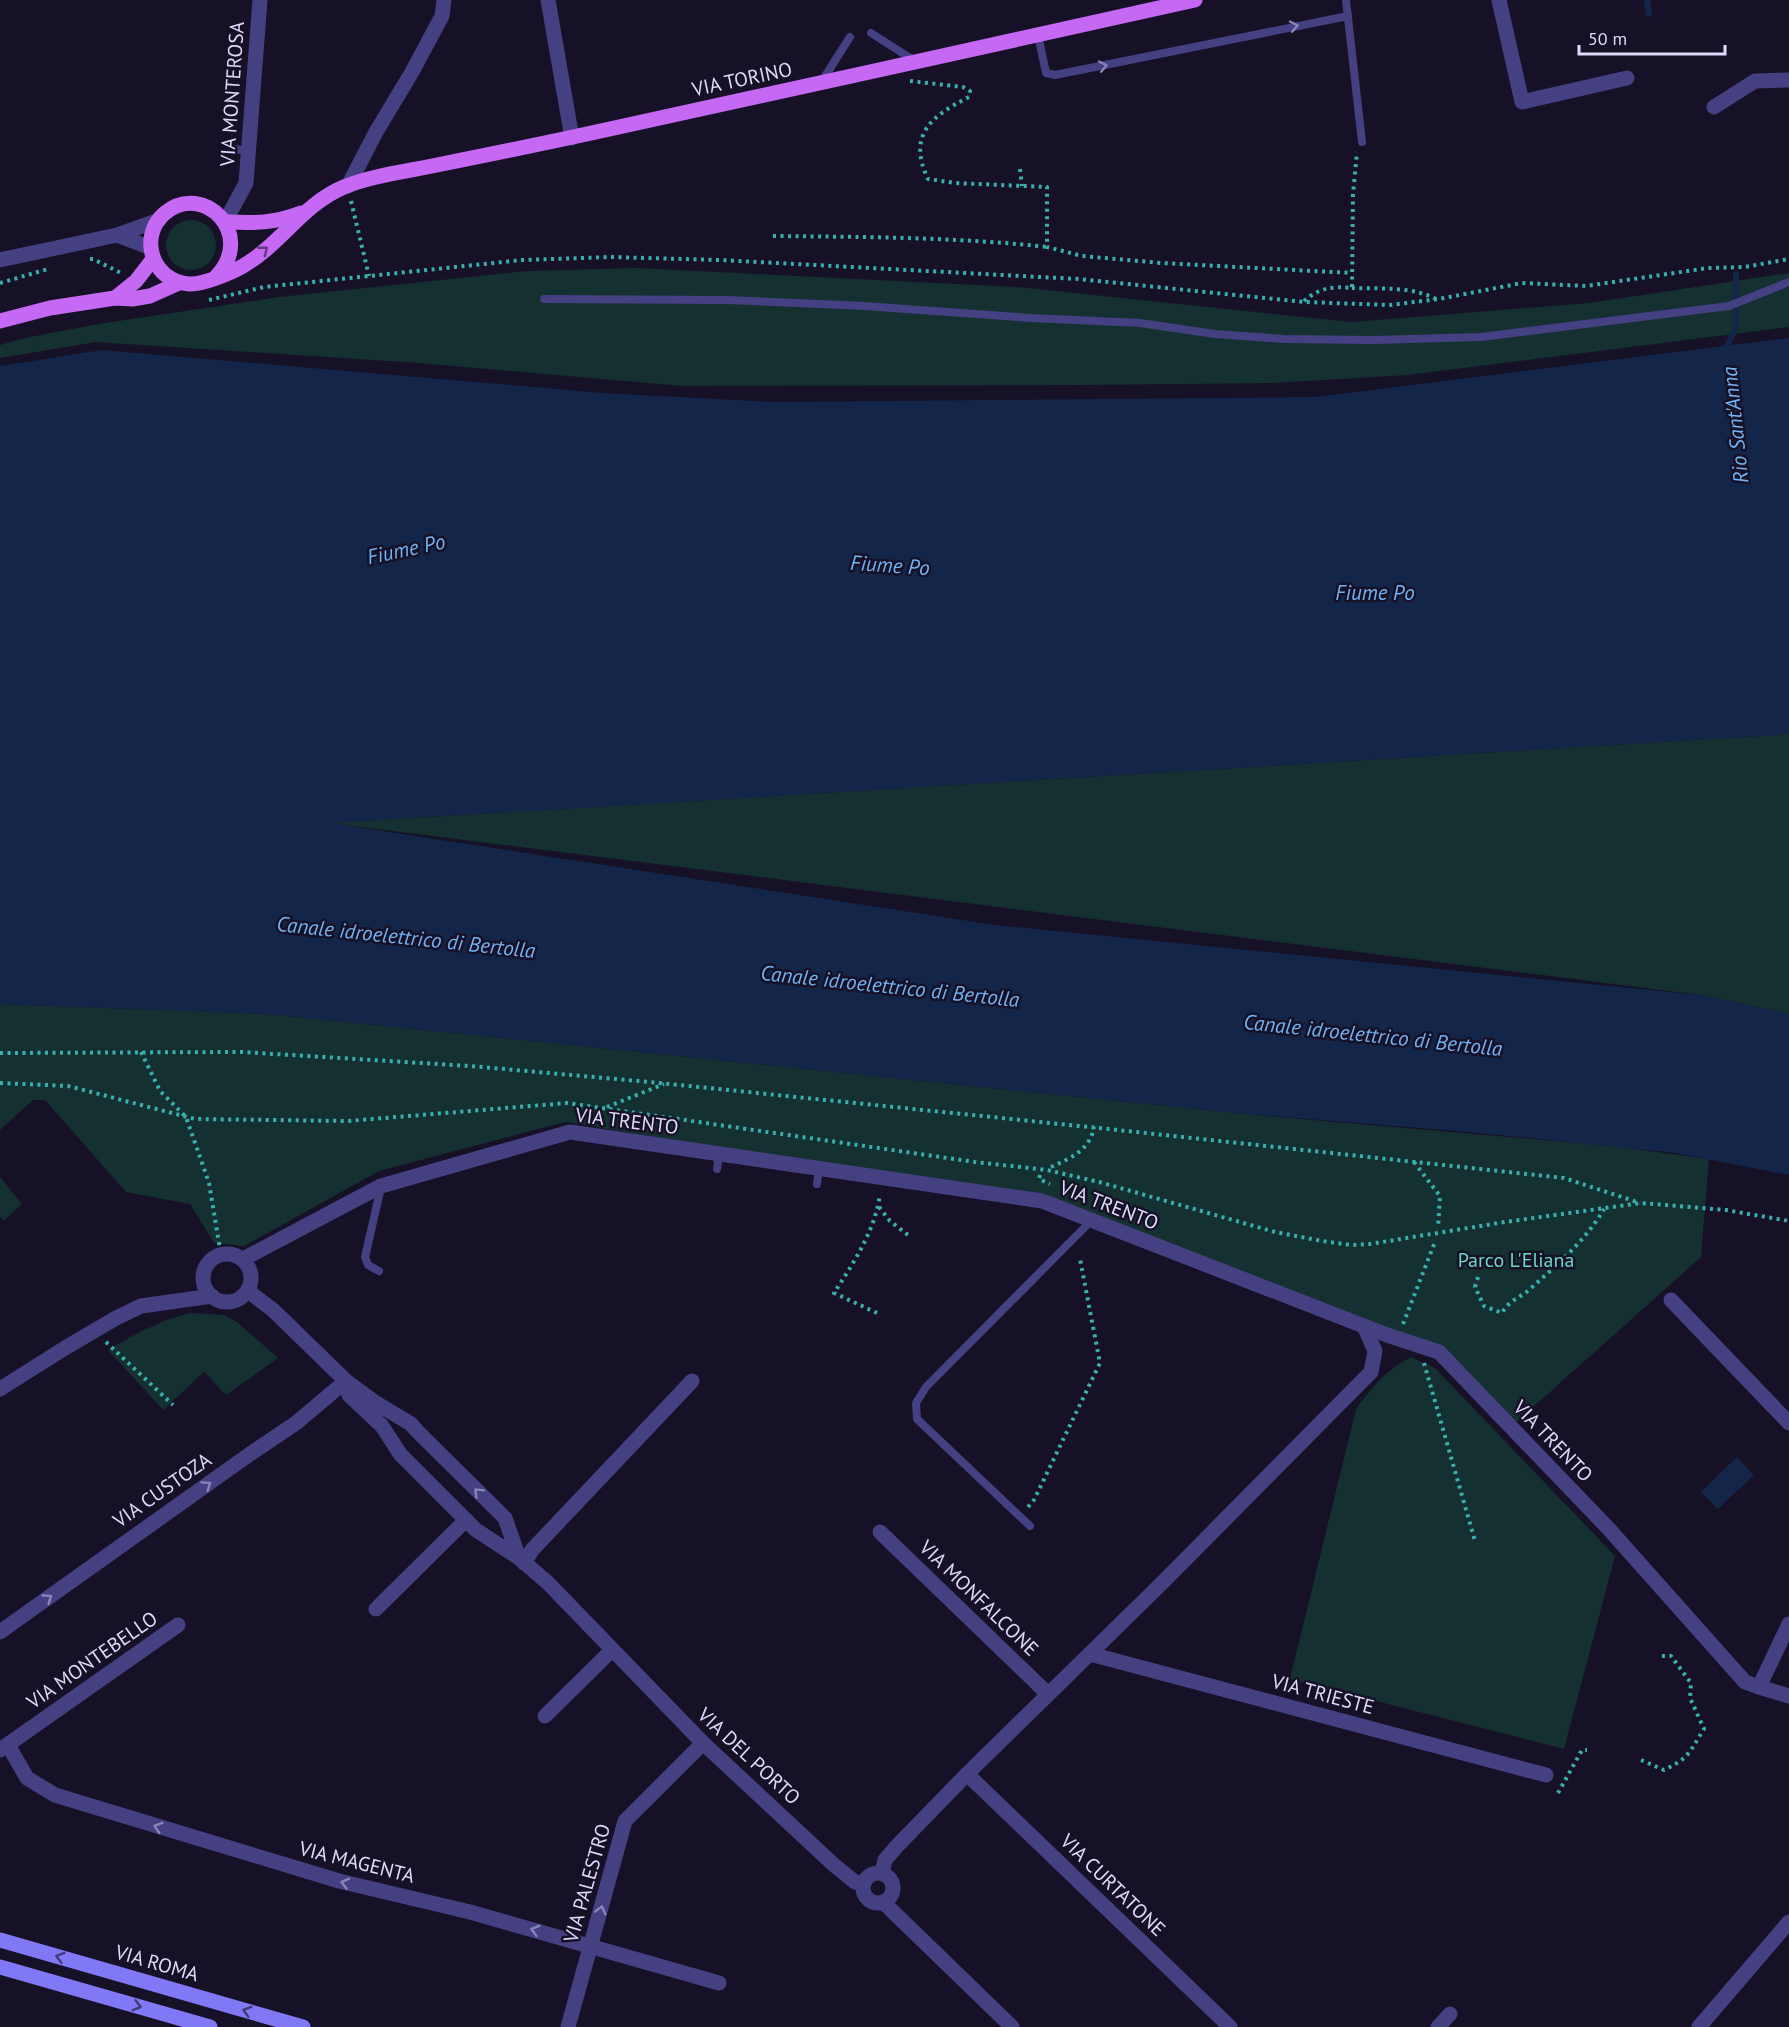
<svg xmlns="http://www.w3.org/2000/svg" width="1789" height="2027" viewBox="0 0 1789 2027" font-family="'PT Sans',sans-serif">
<rect width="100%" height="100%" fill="#161126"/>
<g fill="#153030">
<circle cx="191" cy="245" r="25"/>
<polygon points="636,268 1018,287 1351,322 1589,303 1789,273 1789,327 1408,375 1274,383 1085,385 682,386 419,363 96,342 0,358 0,345 25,338 98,324 279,297 527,271"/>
<polygon points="1789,733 1789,1014 1701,995 328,823 1777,735"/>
<polygon points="0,1004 267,1014 1256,1115 1612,1146 1709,1159 1701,1257 1511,1427 1439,1352 1042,1201 565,1122 379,1171 244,1246 214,1243 190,1204 126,1192 45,1100 33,1100 0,1130"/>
<polygon points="0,1177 22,1204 3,1221 2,1217 0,1218"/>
<path d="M191,1313L224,1315L237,1322L278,1358L226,1395L204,1372L163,1410L108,1350C134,1335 161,1319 191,1313Z"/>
<path d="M1411,1357L1435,1368L1615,1556L1564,1749L1290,1679L1356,1409C1373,1386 1385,1371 1411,1357Z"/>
</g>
<g fill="#132549">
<polygon points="1789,338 1789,733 1777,735 331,823 995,925 1701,995 1789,1014 1789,1175 1675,1153 1470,1132 1256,1115 267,1014 0,1004 0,366 102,350 603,393 774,402 1316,397"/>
<polygon points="1737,1457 1754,1475 1718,1509 1701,1492"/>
</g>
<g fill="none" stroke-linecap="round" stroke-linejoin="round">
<g stroke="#132549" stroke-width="6">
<polyline points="1647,0 1649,14"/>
<polyline points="1736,301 1736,274"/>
<polyline points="1728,352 1727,346 1735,330 1736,306"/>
</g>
<g stroke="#39b0ae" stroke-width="4" stroke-dasharray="3 4.5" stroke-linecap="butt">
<path d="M910,81L963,87L970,91L969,97C931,116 907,135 928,179L955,183L1047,187V247L1082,256L1161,263L1352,273"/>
<polyline points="1020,169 1022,186"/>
<polyline points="351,201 369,276"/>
<path d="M773,236C865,237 955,237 1047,247"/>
<polyline points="90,259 93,259 121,273"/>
<polyline points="0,283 48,269"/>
<path d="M1352,288C1379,289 1412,286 1436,299"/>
<polyline points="209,300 264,287 522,260 610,257 720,260 1078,279 1304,302 1390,305 1439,299 1522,283 1586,286 1708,268 1745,267 1789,259"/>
<path d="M1304,301C1319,288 1332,286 1352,288L1353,194L1357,152"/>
<polyline points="141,1052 160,1091 186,1117 209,1183 221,1255"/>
<polyline points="0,1053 242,1052 470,1066 650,1082 1099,1128 1564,1178 1640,1203"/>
<polyline points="0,1083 68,1086 195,1119 348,1121 567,1103 975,1162 1047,1170 1099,1182 1275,1232 1322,1241 1351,1245 1370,1244 1505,1222 1641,1203 1726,1210 1789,1221"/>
<polyline points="607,1107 664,1084"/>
<polyline points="1414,1162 1440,1196 1438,1228"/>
<path d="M1051,1167C1071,1158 1090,1150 1094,1127"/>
<polyline points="1040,1175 1039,1179 1050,1184"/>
<polyline points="879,1207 890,1221 908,1235"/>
<path d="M1478,1277L1475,1287L1484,1306L1502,1313C1509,1300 1520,1298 1530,1289C1557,1265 1586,1240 1604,1209"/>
<path d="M877,1313L834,1293C854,1262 875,1231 880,1194"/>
<polyline points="1403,1324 1435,1242"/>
<polyline points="106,1342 173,1405"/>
<polyline points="1424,1363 1475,1541"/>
<polyline points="1028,1507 1034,1500 1100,1363 1080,1259"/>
<path d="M1641,1760L1664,1770C1691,1757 1689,1752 1704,1729L1690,1698L1691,1683L1671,1656H1661"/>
<polyline points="1558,1793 1582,1750 1587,1750"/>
</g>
<g stroke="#454082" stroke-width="8">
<polyline points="1346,0 1362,142"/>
<polyline points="871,33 915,61"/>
<polyline points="1038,35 1046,73 1055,75 1348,16"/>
<polyline points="822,81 850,37"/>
<polyline points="234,149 249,151"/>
<polyline points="544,299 727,300 864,306 1031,318 1140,323 1215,334 1284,339 1374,340 1481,337 1729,306 1789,282"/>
<polyline points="717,1169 719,1154"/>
<polyline points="817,1184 819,1168"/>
<polyline points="379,1271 368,1265 365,1257 381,1187"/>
<polyline points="1030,1526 917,1419 916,1403 926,1387 1091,1221"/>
</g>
<g stroke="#454082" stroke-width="15">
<polyline points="548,0 572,138"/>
<polyline points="1499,0 1522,102 1627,78"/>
<polyline points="1714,107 1755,81 1789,80"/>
<polyline points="348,186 376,132 412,72 442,16 444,0"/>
<polyline points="225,222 246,183 260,0"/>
<circle cx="227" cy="1278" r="24"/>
<polyline points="243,1259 381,1186 570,1132 1042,1201 1387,1335 1439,1352 1608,1528 1745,1682 1759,1687 1789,1624"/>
<polyline points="248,1291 273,1310 346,1381 376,1403 411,1424 417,1431 505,1518 519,1558"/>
<polyline points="1671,1300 1789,1423"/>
<polyline points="346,1381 349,1395 382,1426 400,1454 476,1530 519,1558 548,1583 703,1743 834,1865 855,1882 864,1883"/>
<polyline points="0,1389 65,1348 116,1318 141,1306 212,1296"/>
<polyline points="880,1532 1048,1694"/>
<polyline points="524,1563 532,1550 692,1381"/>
<polyline points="376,1609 466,1520"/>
<polyline points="0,1632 250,1454 296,1423 346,1381"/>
<polyline points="1090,1654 1546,1775"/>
<polyline points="1759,1687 1789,1696"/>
<polyline points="545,1716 612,1650"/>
<polyline points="8,1745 27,1778 55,1795 339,1881 470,1912 719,1983"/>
<polyline points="0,1750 178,1625"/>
<polyline points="967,1774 1230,2027"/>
<polyline points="882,1873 885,1860 897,1846 967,1774 1162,1583 1371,1372 1375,1351 1364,1326"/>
<circle cx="878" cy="1888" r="15"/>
<polyline points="883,1902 1012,2027"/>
<polyline points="568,2027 625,1821 703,1743"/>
<polyline points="1438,2027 1450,2014"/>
<polyline points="1699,2027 1789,1922"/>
</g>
<g stroke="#454082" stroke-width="15">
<polyline points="117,235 151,248"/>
<polyline points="0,260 117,235 159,220"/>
</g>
<g stroke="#8078f5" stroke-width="15">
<polyline points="0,1940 303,2027"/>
<polyline points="0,1967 210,2027"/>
</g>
<g stroke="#c569f4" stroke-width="15">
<path d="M225,222C255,223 272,224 301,213"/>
<path d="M216,277C257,234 203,181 165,213C137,237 153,282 189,284C202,285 231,273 243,266C281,244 303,204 344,187C371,176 403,172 432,166C487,155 541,144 596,132C796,88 995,45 1195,0"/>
<polyline points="115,298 136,281 153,259"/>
<polyline points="0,321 50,308 115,298 132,299 150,296 179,283"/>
</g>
</g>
<defs><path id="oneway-chevron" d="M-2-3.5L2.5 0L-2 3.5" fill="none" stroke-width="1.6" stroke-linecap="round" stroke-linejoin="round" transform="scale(1.5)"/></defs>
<g stroke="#8a85b9">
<use href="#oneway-chevron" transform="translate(1294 26) rotate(-12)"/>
<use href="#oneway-chevron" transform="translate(1103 66) rotate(-12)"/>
<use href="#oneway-chevron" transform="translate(207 1485) rotate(-35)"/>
<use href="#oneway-chevron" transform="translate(478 1492) rotate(-135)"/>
<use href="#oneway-chevron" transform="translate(48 1598) rotate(-35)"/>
<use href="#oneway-chevron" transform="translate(158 1827) rotate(-163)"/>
<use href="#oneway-chevron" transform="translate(345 1883) rotate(-166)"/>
<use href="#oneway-chevron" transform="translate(601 1910) rotate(-75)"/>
<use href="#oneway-chevron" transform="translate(535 1930) rotate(-164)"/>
</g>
<use stroke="#653983" href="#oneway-chevron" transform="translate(264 250) rotate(-38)"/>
<g stroke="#403a79">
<use href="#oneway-chevron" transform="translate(60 1957) rotate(-164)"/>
<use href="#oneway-chevron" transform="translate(137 2006) rotate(16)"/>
<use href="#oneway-chevron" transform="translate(247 2011) rotate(-164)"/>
</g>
<g text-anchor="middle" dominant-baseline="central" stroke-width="5" stroke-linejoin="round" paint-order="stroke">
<g font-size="20" fill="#dfdafc" stroke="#161126">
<text transform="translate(742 79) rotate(-12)">VIA TORINO</text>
<text transform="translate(232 94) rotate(-86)">VIA MONTEROSA</text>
<text transform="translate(627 1121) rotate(7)">VIA TRENTO</text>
<text transform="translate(1109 1205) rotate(21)">VIA TRENTO</text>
<text transform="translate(1553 1441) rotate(46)">VIA TRENTO</text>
<text transform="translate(162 1490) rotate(-35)">VIA CUSTOZA</text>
<text transform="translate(979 1598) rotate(44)">VIA MONFALCONE</text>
<text transform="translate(92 1660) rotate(-35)">VIA MONTEBELLO</text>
<text transform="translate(1323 1694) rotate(15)">VIA TRIESTE</text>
<text transform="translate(749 1756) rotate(43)">VIA DEL PORTO</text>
<text transform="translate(357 1862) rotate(14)">VIA MAGENTA</text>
<text transform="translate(587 1883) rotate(-74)">VIA PALESTRO</text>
<text transform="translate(1113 1885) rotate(44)">VIA CURTATONE</text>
<text transform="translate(157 1963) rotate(16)">VIA ROMA</text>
</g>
<g font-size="20" fill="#6ad7c1" stroke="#161126">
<text x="1516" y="1260">Parco L'Eliana</text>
</g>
<g font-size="21" font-style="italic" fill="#70b2f4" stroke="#161126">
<text transform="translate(1735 425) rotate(-96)">Rio Sant'Anna</text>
<text transform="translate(406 549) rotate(-12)">Fiume Po</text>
<text transform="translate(890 565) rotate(4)">Fiume Po</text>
<text x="1375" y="592">Fiume Po</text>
<text transform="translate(406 937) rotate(6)">Canale idroelettrico di Bertolla</text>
<text transform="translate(890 986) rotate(6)">Canale idroelettrico di Bertolla</text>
<text transform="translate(1373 1035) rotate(6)">Canale idroelettrico di Bertolla</text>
</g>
</g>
<path d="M1579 45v9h146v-9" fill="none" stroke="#dfdafc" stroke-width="3"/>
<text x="1588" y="45" font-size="18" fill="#dfdafc" stroke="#161126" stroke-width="4.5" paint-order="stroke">50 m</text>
</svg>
